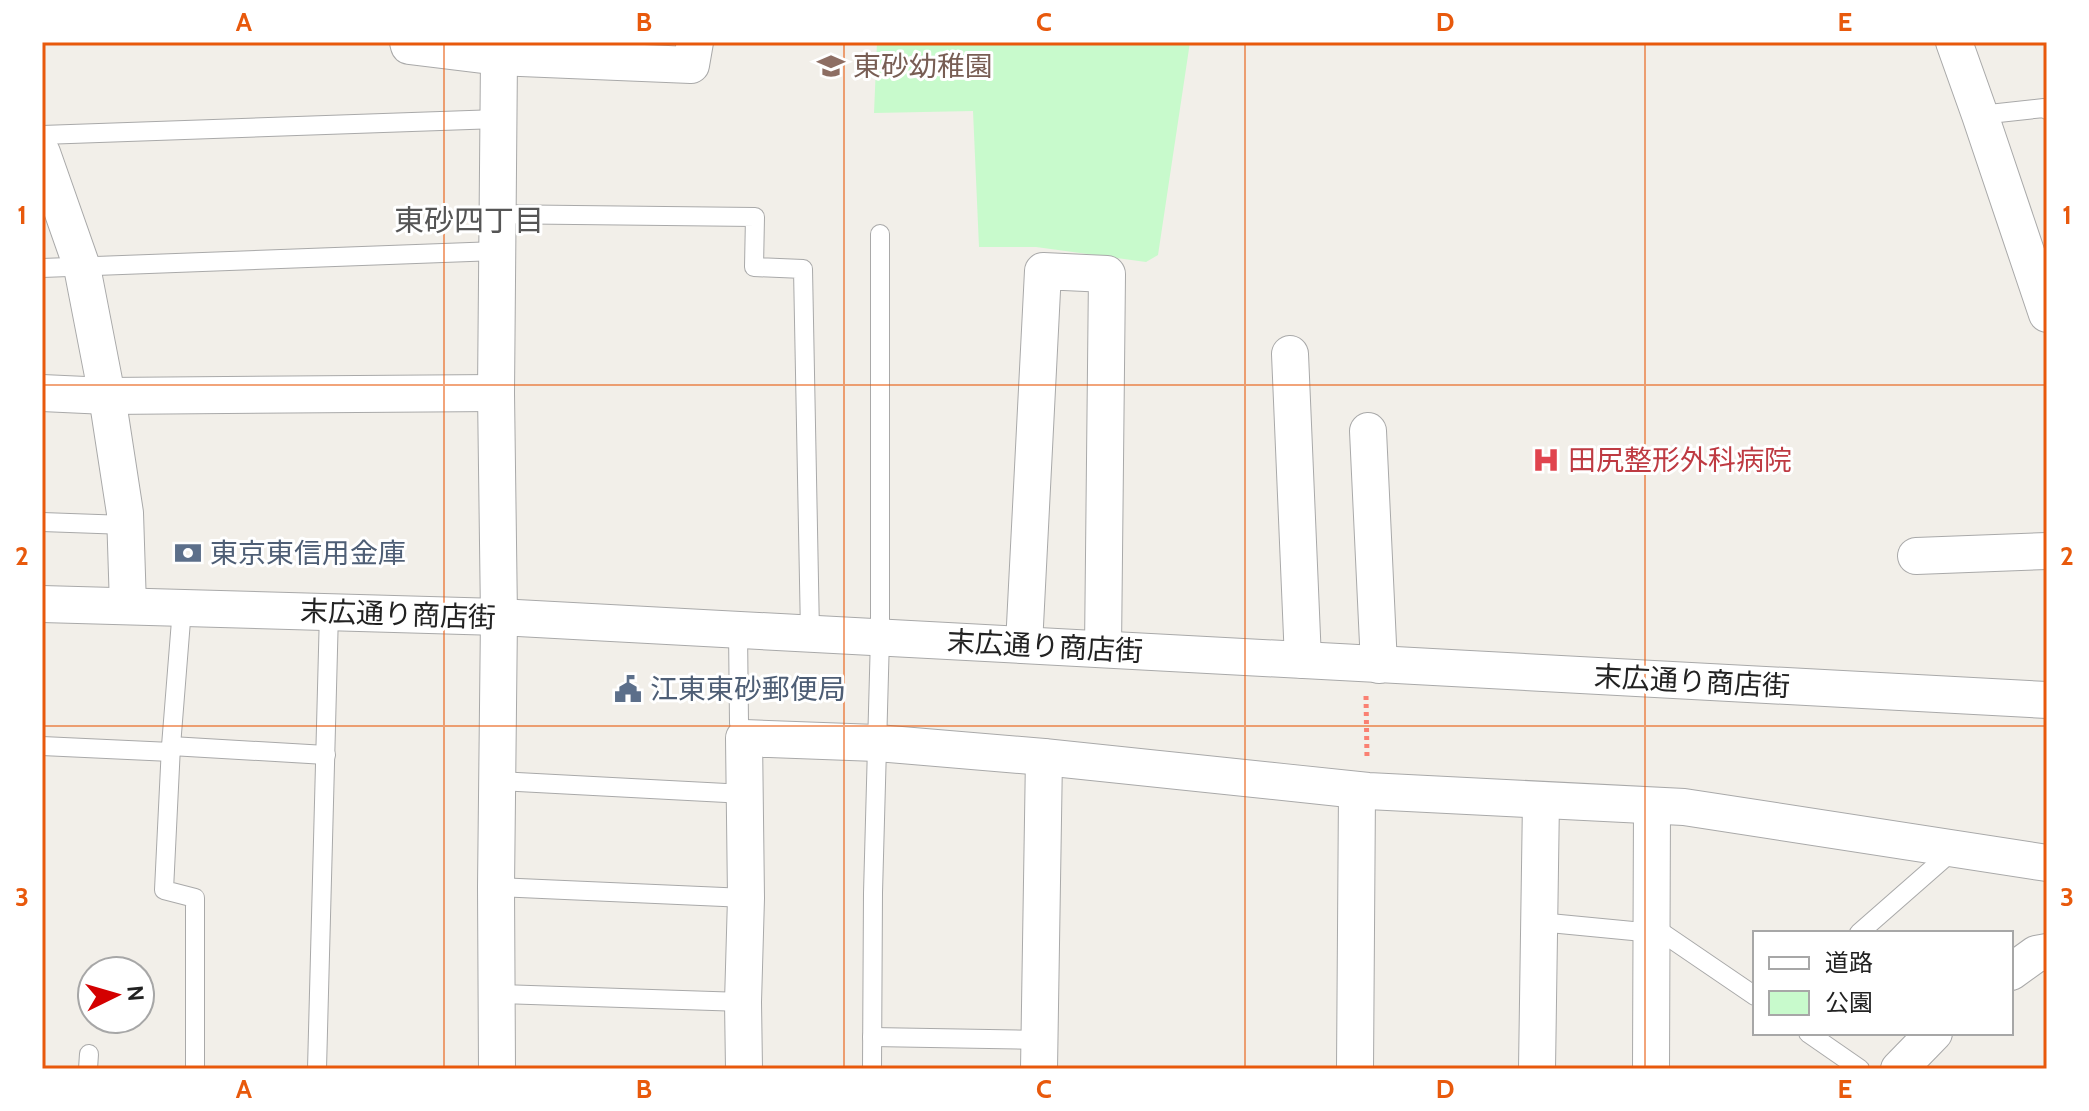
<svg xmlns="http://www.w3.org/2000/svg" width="2089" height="1111" viewBox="0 0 2089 1111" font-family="Cabin,'Noto Sans JP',sans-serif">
<rect width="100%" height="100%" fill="#f2efe9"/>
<polygon fill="#c8facc" points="877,42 1190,42 1158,255 1146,262 1036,247 979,247 973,111 874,113"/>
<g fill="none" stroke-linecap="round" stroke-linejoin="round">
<g stroke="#a9a9a9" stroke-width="20">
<g id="lane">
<polyline points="1980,115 2044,108 2047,110"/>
<polyline points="42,135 498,119"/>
<polyline points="497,214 755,217 754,267 803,269 810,633"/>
<polyline points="42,268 497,251"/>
<polyline points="42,522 126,525"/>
<polyline points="182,608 171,746 164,890 195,898 195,1069"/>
<polyline points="738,630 739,723 744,738"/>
<polyline points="42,746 171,752"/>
<polyline points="171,746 326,755"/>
<polyline points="498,781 745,794"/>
<polyline points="496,887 746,898"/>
<polyline points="1539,922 1664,934 1755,996"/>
<polyline points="1859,933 1956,848"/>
<polyline points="497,994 743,1002"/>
<polyline points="1808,1033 1860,1069"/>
<polyline points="872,1037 1040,1040"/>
<polyline points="88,1069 89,1054"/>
<polyline points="317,1069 329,612"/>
<polyline points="872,1069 873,893 880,637 880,234"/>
</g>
</g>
<g stroke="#a9a9a9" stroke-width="38">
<g id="street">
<polyline points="408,42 409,46 499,57 691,65 695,42"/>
<polyline points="1954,42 1980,115 2047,314"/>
<polyline points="42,153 82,267 107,396 125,513 128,606"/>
<polyline points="1290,354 1303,660"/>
<polyline points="42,393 107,396 496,393"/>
<polyline points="1368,431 1379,665"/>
<polyline points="1916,556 2047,551"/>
<polyline points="42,604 499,617 2047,700"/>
<polyline points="1024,645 1043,271 1107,274 1103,649"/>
<polyline points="2011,972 2036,954 2047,952"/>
<polyline points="497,1069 496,887 499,617 496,393 499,57"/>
<polyline points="744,1069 743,1002 746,898 744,738 877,743 1044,757 1368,791 1684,807 2047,863"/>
<polyline points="1039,1069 1044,757"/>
<polyline points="1355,1069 1357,791"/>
<polyline points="1537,1069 1541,800"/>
<polyline points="1651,1069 1652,806"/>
<polyline points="1899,1069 1934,1033"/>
</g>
</g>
<polyline stroke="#fa8072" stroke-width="5" stroke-dasharray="4 4" stroke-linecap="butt" points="1366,696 1367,758"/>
<use href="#lane" stroke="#fff" stroke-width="18"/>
<use href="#street" stroke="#fff" stroke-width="36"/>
</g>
<path fill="none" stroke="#e8590c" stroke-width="2" stroke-opacity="0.55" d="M444,42V1069M844,42V1069M1245,42V1069M1645,42V1069M42,385H2047M42,726H2047"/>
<defs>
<g id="school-bare" transform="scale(2.16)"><path d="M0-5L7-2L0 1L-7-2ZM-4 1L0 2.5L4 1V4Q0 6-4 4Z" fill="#8d6e63" stroke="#fff" stroke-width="2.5" paint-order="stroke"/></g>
<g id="hospital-bare" transform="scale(2.16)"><path d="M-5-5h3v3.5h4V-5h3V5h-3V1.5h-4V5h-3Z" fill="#e0444e" stroke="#fff" stroke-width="2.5" paint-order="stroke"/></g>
<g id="bank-bare" transform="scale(2.16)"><path d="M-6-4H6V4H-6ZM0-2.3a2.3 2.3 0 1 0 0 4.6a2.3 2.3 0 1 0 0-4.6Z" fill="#5c6f8a" stroke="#fff" stroke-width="2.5" paint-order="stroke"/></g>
<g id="civic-bare" transform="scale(2.16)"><path d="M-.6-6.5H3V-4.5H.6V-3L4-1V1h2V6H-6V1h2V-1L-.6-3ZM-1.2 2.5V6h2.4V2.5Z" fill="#5c6f8a" stroke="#fff" stroke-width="2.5" paint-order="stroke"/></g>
</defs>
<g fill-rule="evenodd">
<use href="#school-bare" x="831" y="66"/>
<use href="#hospital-bare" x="1546" y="460"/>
<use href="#bank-bare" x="188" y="553"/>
<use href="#civic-bare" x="628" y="689"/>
</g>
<g text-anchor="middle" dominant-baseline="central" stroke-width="6" stroke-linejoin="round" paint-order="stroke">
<g font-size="28" fill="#785e54" stroke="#fff" text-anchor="start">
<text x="853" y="66">東砂幼稚園</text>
</g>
<g font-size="28" fill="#be3a42" stroke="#fff" text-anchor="start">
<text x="1568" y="460">田尻整形外科病院</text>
</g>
<g font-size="28" fill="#4e5e75" stroke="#fff" text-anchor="start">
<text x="210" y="553">東京東信用金庫</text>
<text x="650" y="689">江東東砂郵便局</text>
</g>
<g font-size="28" fill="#222" stroke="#fff">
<text transform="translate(398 614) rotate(2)">末広通り商店街</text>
<text transform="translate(1045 646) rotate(3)">末広通り商店街</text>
<text transform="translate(1692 681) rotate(3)">末広通り商店街</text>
</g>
<g font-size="30" fill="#555" stroke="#fff">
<text x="469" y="220">東砂四丁目</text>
</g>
</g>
<rect width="2089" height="1111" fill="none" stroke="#ffffff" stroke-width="88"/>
<rect x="1753" y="931" width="260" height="104" fill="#ffffff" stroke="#a7a7a7" stroke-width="2"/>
<rect x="1769" y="957" width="40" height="12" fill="#ffffff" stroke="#a7a7a7" stroke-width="2"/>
<text x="1825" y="971" font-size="24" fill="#222222">道路</text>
<rect x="1769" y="991" width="40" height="24" fill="#c8facc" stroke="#a7a7a7" stroke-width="2"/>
<text x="1825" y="1011" font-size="24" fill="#222222">公園</text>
<g transform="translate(116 995) rotate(85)"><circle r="38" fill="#ffffff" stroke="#a7a7a7" stroke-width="2"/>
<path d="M0-6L14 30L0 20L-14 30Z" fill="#d40000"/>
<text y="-12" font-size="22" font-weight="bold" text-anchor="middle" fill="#222222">N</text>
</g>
<rect x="44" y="44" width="2001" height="1023" fill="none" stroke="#e8590c" stroke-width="3"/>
<g font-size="26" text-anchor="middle" font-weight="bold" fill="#e8590c">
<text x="244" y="31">A</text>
<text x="644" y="31">B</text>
<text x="1044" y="31">C</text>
<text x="1445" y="31">D</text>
<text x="1845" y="31">E</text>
<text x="22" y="224">1</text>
<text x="2067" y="224">1</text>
<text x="22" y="565">2</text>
<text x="2067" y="565">2</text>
<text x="22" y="906">3</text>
<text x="2067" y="906">3</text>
<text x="244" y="1098">A</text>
<text x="644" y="1098">B</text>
<text x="1044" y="1098">C</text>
<text x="1445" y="1098">D</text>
<text x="1845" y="1098">E</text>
</g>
</svg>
